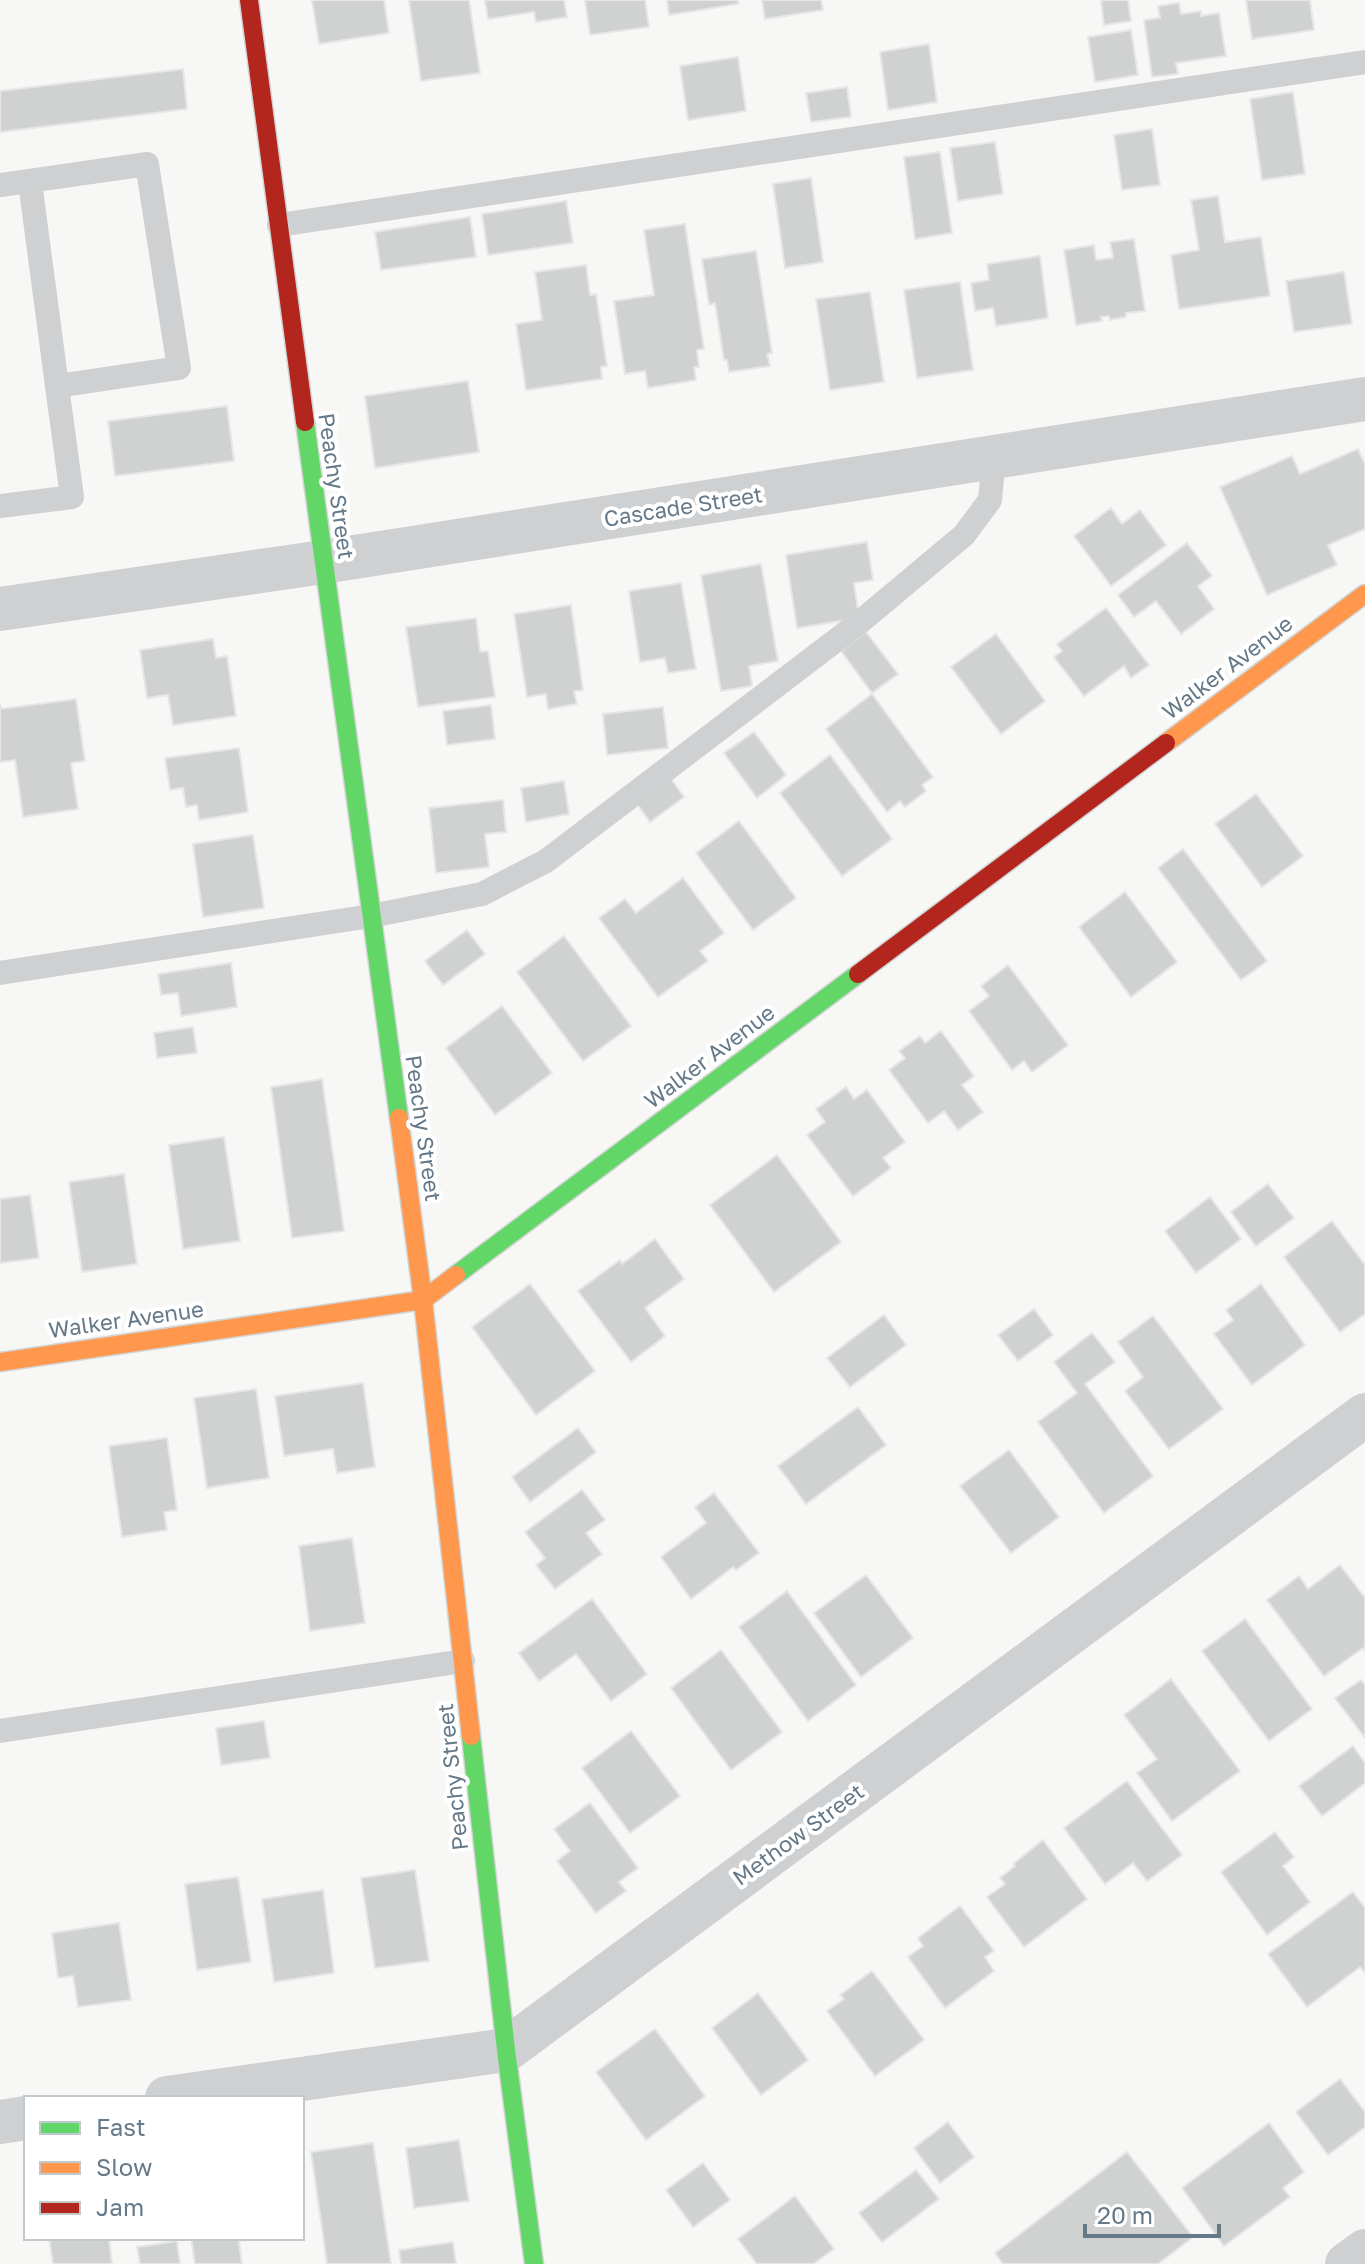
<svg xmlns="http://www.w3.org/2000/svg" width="1365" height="2264" viewBox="0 0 1365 2264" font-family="'Golos Text',sans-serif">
<rect width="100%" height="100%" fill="#f7f7f6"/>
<g fill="#d0d2d2" stroke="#e6e6e6" stroke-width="2">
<polygon points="312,0 384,0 389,33 319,44"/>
<polygon points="409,0 469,0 480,73 421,81"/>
<polygon points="485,0 564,0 567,17 536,22 534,12 488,19"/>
<polygon points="585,0 645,0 649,27 590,35"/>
<polygon points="667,0 738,0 738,4 669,15"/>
<polygon points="762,0 821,0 823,10 765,19"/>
<polygon points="1101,0 1128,0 1131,21 1104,25"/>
<polygon points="1246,0 1310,0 1314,30 1252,39"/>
<polygon points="1179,3 1181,14 1201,11 1201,16 1219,13 1226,56 1176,63 1178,74 1152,77 1144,20 1160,18 1158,6"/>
<polygon points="1131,30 1138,75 1095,82 1088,37"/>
<polygon points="929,44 937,102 888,110 880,52"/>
<polygon points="738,57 746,111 688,120 680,66"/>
<polygon points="183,69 187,109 0,132 0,91"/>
<polygon points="847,87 851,117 811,122 806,93"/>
<polygon points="1293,92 1305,174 1262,180 1250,99"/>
<polygon points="1152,129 1160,185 1122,190 1114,135"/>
<polygon points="995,142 1003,194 958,201 950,148"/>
<polygon points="940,152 952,233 915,239 904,157"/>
<polygon points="811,178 823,262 785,268 773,184"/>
<polygon points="1218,196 1225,242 1261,237 1270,296 1179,309 1171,255 1199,250 1191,200"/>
<polygon points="566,201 573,243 488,255 482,214"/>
<polygon points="470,217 476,257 381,270 375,232"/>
<polygon points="685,224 704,349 697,350 699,367 694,367 696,380 648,388 645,371 625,374 614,301 654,295 644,230"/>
<polygon points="1134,239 1145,311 1126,313 1126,317 1110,320 1109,316 1101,317 1102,321 1076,325 1064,250 1094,245 1096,260 1113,258 1110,242"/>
<polygon points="756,251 772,353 767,354 770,366 729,372 727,360 724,360 715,303 709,305 702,259"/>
<polygon points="1040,256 1048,318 996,326 993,308 975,311 971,283 989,280 987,264"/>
<polygon points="586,265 590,295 596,294 607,366 601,367 602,379 526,390 516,324 542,320 535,272"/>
<polygon points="1344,272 1352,324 1294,332 1286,281"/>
<polygon points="960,282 973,370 917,378 904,290"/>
<polygon points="870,292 884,382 830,390 816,299"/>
<polygon points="468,381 479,452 375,468 365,396"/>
<polygon points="227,406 234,461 115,476 108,421"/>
<polygon points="1358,449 1365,464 1365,529 1328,545 1337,565 1267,595 1220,487 1292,456 1300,474"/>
<polygon points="1111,508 1122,524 1140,510 1166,545 1111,586 1074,536"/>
<polygon points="867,542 873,580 854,583 859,618 797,628 786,555"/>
<polygon points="1187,543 1212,576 1198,586 1214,609 1181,634 1156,601 1134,617 1118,595"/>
<polygon points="761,564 778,661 749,666 752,686 721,691 701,575"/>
<polygon points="681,583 696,669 668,673 665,658 640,662 629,591"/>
<polygon points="571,605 583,690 574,691 577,704 548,709 546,694 527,697 514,614"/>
<polygon points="1106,608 1149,665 1131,678 1124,666 1084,696 1054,657 1062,651 1057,644"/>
<polygon points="476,618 480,652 488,651 495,697 418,707 406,627"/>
<polygon points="866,632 898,674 872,693 841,651"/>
<polygon points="996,634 1045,701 1001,734 951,667"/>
<polygon points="213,639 216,658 227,656 236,716 173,725 168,695 147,698 140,650"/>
<polygon points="872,694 933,777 922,785 926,791 905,807 900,801 887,812 826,729"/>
<polygon points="76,699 85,761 71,763 78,809 23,817 15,760 0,762 0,704 1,709"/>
<polygon points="491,705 495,739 447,745 443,711"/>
<polygon points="663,707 668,748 607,755 603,714"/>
<polygon points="754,732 786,775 757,798 724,753"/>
<polygon points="239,748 248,812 199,820 197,805 186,807 183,788 170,790 165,758"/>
<polygon points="830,755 892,839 842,876 780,793"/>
<polygon points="669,776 684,797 650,822 635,801"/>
<polygon points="564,781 569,814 526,822 521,788"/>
<polygon points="1256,794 1303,856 1262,887 1215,824"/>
<polygon points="503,800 506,832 485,834 489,867 436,873 429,808"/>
<polygon points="739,821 796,898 753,930 696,853"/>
<polygon points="253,835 264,908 203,917 193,844"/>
<polygon points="1183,849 1267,961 1241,980 1158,868"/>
<polygon points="683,878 724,933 700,951 708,961 658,997 599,918 625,899 636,913"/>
<polygon points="1125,892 1177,962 1131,997 1079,927"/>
<polygon points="467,930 485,954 443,985 425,961"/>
<polygon points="564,936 631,1026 583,1061 517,972"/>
<polygon points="231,963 237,1007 181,1016 178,993 161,995 158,974"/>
<polygon points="1008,965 1068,1045 1032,1072 1024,1061 1012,1070 969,1011 989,996 981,986"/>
<polygon points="502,1006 552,1073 495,1115 446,1048"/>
<polygon points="193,1027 197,1053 157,1058 154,1033"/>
<polygon points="941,1031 974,1076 962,1085 983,1112 958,1130 944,1111 928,1123 889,1070 905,1058 899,1051 920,1036 925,1043"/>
<polygon points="322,1079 344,1231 292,1238 271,1087"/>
<polygon points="846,1087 854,1099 867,1090 905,1142 883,1158 891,1168 853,1196 807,1135 825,1122 816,1109"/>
<polygon points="224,1137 240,1241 183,1249 169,1145"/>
<polygon points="777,1155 841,1242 774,1292 710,1205"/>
<polygon points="124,1174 137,1264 82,1272 69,1182"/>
<polygon points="1268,1184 1294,1218 1256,1246 1231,1212"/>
<polygon points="30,1195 39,1258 0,1263 0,1199"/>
<polygon points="1210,1197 1241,1239 1196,1273 1165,1231"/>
<polygon points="1332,1221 1365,1265 1365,1314 1340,1332 1284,1257"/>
<polygon points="655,1239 684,1279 645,1308 665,1336 631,1362 578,1291 620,1260 622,1264"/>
<polygon points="530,1284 595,1371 536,1415 472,1327"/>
<polygon points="1261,1284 1305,1345 1252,1385 1214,1334 1233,1320 1226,1310"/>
<polygon points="1034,1309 1053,1335 1018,1361 998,1335"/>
<polygon points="884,1315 906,1345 850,1387 827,1358"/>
<polygon points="1153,1316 1223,1409 1169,1449 1125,1391 1143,1377 1118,1342"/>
<polygon points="1092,1333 1115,1362 1085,1384 1153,1476 1104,1513 1038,1422 1077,1393 1054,1362"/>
<polygon points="363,1383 375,1467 337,1473 333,1449 284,1456 275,1396"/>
<polygon points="256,1389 269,1478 207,1488 194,1398"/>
<polygon points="858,1407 886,1445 806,1504 778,1466"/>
<polygon points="578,1428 596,1452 530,1502 512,1477"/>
<polygon points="167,1438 177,1510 164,1512 167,1530 122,1537 109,1446"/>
<polygon points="1009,1450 1059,1517 1011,1553 960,1486"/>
<polygon points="582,1490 605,1520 586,1533 602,1554 555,1589 536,1565 545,1558 525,1532"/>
<polygon points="714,1493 759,1553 736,1570 733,1567 691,1599 661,1557 706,1523 695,1507"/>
<polygon points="352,1538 365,1623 310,1631 299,1546"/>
<polygon points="1340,1565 1365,1598 1365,1650 1363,1648 1324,1676 1267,1600 1299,1576 1308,1589"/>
<polygon points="866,1575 913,1638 861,1677 814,1613"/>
<polygon points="787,1591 856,1685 808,1721 739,1627"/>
<polygon points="592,1599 647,1674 611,1701 576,1654 539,1681 519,1653"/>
<polygon points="1245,1619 1312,1709 1269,1741 1202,1651"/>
<polygon points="721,1650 782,1732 731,1770 671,1688"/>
<polygon points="1171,1679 1240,1771 1172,1821 1137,1773 1157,1759 1124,1715"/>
<polygon points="1361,1680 1365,1685 1365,1738 1335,1698"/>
<polygon points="264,1721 270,1758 221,1765 216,1728"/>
<polygon points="631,1731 680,1796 630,1833 582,1768"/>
<polygon points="1353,1746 1365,1763 1365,1783 1322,1816 1299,1786"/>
<polygon points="1127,1781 1182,1855 1147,1881 1133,1863 1105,1884 1064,1828"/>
<polygon points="590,1803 638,1868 619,1882 626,1891 596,1913 557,1861 570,1851 554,1829"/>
<polygon points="1275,1832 1294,1857 1283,1866 1310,1902 1267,1935 1221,1872"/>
<polygon points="1043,1840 1087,1899 1024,1947 987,1897 1005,1884 1000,1878 1015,1866 1013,1864"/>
<polygon points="415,1870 429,1961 375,1968 361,1878"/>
<polygon points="238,1877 251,1962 197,1970 185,1884"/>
<polygon points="323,1890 334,1973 274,1982 262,1899"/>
<polygon points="1353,1892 1365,1908 1365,1973 1360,1967 1307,2007 1268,1954"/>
<polygon points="960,1906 994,1951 985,1957 994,1971 945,2008 908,1957 923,1946 918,1938"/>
<polygon points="119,1923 131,2000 78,2007 73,1976 58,1978 52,1933"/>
<polygon points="872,1971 924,2040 875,2076 827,2011 844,1999 840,1995"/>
<polygon points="758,1993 808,2060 761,2095 712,2028"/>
<polygon points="655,2029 705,2096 646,2140 596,2072"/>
<polygon points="1340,2079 1365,2112 1365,2127 1328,2155 1296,2112"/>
<polygon points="948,2122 974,2157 940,2183 914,2148"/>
<polygon points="1269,2123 1304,2172 1283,2188 1290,2197 1224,2246 1182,2188"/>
<polygon points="459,2140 469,2201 414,2208 406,2148"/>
<polygon points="373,2143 391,2264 327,2264 311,2152"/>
<polygon points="1127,2152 1193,2237 1158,2264 1003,2264 995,2253"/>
<polygon points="703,2163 730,2200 693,2227 666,2190"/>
<polygon points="916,2170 939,2199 882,2242 859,2213"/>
<polygon points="795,2196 834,2249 813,2264 757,2264 738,2239"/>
<polygon points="49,2238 109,2238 112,2264 53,2264"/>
<polygon points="191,2238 261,2238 239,2241 242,2264 195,2264"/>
<polygon points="177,2241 180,2264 140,2264 137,2247"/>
<polygon points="453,2242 456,2264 401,2264 399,2250"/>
</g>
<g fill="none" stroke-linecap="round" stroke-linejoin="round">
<g stroke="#d3d5d5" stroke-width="21">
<g id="fast">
<polyline points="305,422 399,1118"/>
<polyline points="456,1275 858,974"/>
<polyline points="471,1736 506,2050 534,2264"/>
</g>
</g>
<g stroke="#d3d5d5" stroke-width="21">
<g id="slow">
<polyline points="1166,743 1365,594"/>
<polyline points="399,1118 423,1300 471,1736"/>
<polyline points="0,1362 423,1300 456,1275"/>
</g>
</g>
<g stroke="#d3d5d5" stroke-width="21">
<g id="jam">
<polyline points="249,0 305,422"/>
<polyline points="858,974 1166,743"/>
</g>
</g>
<g stroke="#cfd0d1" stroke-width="24">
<polyline points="0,185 147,164 179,368 57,386 30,182"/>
<polyline points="279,225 1365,62"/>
<polyline points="0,506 72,497 57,386"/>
<polyline points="0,973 371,916 482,894 546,861 860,622 964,535 990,500 994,457"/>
<polyline points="0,1731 463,1661"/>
</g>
<g stroke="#cfd0d1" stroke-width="44">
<polyline points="0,609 323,562 1365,399"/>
<polyline points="167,2098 506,2050 1365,1415"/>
<polyline points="0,2122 26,2118"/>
<polyline points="1347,2264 1365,2251"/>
</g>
<use href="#fast" stroke="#63d668" stroke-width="18"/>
<use href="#slow" stroke="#ff974d" stroke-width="18"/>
<use href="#jam" stroke="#b3261e" stroke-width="18"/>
</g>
<g text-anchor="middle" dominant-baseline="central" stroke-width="8" stroke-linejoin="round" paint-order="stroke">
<g font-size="22" fill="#657988" stroke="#fff">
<text transform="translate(337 486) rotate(82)">Peachy Street</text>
<text transform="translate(683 506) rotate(-9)">Cascade Street</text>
<text transform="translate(1227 667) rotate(-37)">Walker Avenue</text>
<text transform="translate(709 1056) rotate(-37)">Walker Avenue</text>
<text transform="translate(424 1128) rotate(82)">Peachy Street</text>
<text transform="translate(126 1319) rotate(-8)">Walker Avenue</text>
<text transform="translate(452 1777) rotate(-96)">Peachy Street</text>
<text transform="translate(798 1834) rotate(-36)">Methow Street</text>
</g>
</g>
<rect x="24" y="2096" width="280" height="144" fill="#ffffff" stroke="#c1c9cf" stroke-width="2"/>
<rect x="40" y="2122" width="40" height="12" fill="#63d668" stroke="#c1c9cf" stroke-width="2"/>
<text x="96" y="2136" font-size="24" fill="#657988">Fast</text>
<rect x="40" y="2162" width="40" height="12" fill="#ff974d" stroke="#c1c9cf" stroke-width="2"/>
<text x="96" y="2176" font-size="24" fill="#657988">Slow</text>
<rect x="40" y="2202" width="40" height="12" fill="#b3261e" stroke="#c1c9cf" stroke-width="2"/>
<text x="96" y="2216" font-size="24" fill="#657988">Jam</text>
<path d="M1085 2224v12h134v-12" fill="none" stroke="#657988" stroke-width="4"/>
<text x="1097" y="2224" font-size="24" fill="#657988" stroke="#ffffff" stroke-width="6" paint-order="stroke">20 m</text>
</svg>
